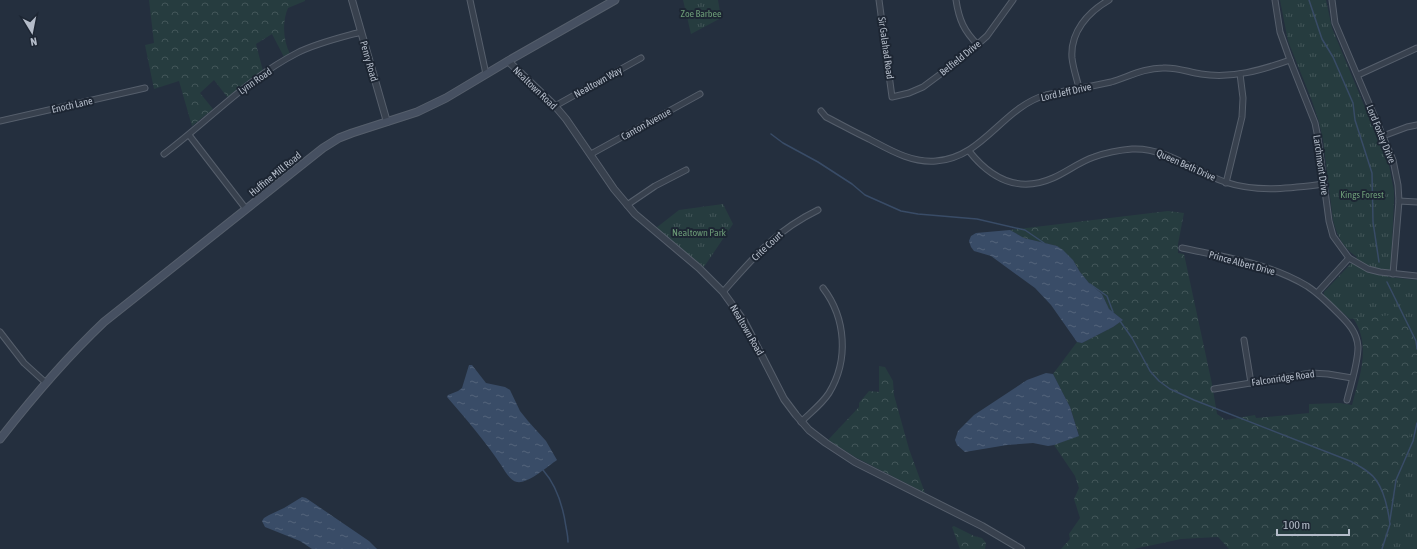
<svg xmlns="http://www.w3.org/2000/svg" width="1417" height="549" viewBox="0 0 1417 549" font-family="'Asap Condensed',sans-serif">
<defs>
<pattern id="forest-crowns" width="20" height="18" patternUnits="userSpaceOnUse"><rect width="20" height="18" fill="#263c3f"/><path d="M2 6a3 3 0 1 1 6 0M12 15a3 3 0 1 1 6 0" fill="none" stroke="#435659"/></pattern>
<pattern id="park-tufts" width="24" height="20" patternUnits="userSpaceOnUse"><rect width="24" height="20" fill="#263c3f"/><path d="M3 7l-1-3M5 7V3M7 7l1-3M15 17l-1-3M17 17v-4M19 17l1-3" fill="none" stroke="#435659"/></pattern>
<pattern id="water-ripples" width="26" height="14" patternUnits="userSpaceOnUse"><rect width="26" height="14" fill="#394c67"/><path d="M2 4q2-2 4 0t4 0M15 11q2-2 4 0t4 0" fill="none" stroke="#53647b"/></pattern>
</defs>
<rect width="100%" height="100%" fill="#242f3e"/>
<g fill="url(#forest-crowns)">
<path d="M149,0H305V1L288,8C282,22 283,40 290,54L284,57L272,34L256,44L263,71L228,98L214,80L200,93L213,109L192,126L179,81L154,89L145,45L154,43Z"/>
<path d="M1168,211L1184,213L1178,244V253L1184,254L1212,384L1217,414L1226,420L1255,415L1256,418L1309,413V404L1340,403L1352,405C1359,378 1372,345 1353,318C1350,313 1343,308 1338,303L1369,275L1417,282V549H1229L1218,537L1181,539L1134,549H1061L1070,539L1069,534L1080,518L1074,499L1079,488L1075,476L1054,445L1079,435L1070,407L1053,374L1077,342L1082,343L1113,327L1123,320L1109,309L1102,294L1089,283L1080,272L1073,260L1057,246L1024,238L1010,230Z"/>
<polygon points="879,366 885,367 893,381 894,395 909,449 925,493 855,457 828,440 859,407 859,403 869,391 879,392"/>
<polygon points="954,526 974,536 982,538 986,543 985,549 960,549 952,527"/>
</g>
<g fill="url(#park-tufts)">
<polygon points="683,0 718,0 721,18 691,34"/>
<path d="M1280,0H1326L1332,28L1389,165L1394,191V201L1391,264L1388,277L1417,280V349L1416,341L1402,314L1350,319L1324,296V292L1357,257C1343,248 1337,236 1333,220L1323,140L1319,122L1312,101L1288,41Z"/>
<polygon points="723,204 733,224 704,267 656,228 679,210"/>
<polygon points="1417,404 1417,549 1382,549"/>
</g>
<g fill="url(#water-ripples)">
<polygon points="1010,230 1024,238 1057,246 1063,250 1073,260 1080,272 1089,283 1102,294 1109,309 1123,320 1113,327 1082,343 1077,342 1051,305 1035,288 991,256 974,251 971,247 969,241 971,236 976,233"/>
<path d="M469,365H472L486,383L505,387L510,390L520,411L528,421L546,441L557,460C548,466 528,484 517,482C510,481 505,471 501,465C485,441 466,419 447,397L448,395L458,391L462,388Z"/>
<polygon points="1046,373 1053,374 1070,407 1079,436 1054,445 1048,446 1033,443 1007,445 965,452 957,445 955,440 958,431 974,415 1027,380"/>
<polygon points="302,497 306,498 369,541 377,549 312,549 300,541 265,527 262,521 264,518 269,515 284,508"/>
</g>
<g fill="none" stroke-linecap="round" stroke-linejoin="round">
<g stroke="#394c67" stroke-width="1.5">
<polyline points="1309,0 1322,39 1333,57 1353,103 1355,120 1372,173 1373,222 1379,262"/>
<polyline points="771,134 783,143 818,162 852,184 865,195 901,211 918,214 977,219 1025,230 1044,243"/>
<polyline points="1387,282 1416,341 1417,349"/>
<polyline points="1090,284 1107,296 1113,312"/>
<path d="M1120,321L1132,338L1150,371L1159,381L1170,389L1194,400L1350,461C1359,466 1370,471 1376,480C1385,492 1388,509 1390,524"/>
<path d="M543,470C557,486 563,506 566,527C567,532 568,537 568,542"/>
<polyline points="1390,520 1396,480 1413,441 1417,423"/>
<polyline points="1382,549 1390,524"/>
</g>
<g stroke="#565f6c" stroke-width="7">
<g id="minor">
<polyline points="470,0 486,74"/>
<polyline points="879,0 892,97 909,93 923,87 962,58 987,36 1013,0"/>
<path d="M956,0C959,20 964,31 978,45"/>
<polyline points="1275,0 1280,32 1290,60 1315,123 1318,138 1329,221 1333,236 1349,258 1368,269 1380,272 1417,276"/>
<polyline points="1332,0 1335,23 1393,160 1398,185 1399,201 1393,274"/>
<polyline points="1358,75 1417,48"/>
<path d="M1079,88C1077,79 1073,68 1072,58C1070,32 1088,12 1109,0"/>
<polyline points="555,106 641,58"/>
<path d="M821,111L826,117C840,124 854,132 869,139C890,150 911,163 936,161C983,158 1003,107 1046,95C1067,90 1089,87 1111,82C1128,77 1144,68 1163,68C1176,67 1188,72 1201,74C1232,79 1262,70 1290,60"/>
<polyline points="0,121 145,88"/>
<polyline points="189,135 246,209"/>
<polyline points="1383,136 1407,127 1417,125"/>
<path d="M969,151C991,179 1019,193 1053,178C1067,172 1079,162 1094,157C1105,153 1120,150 1132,149C1166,147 1195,172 1225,182C1258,193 1291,188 1324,184"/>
<path d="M164,154C208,121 248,78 297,53C317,43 339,38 361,32"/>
<polyline points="591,154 700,94"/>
<polyline points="1226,183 1242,117 1243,98 1240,74"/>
<polyline points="1399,201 1417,202"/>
<polyline points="627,205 655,186 686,170"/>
<path d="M1182,248C1224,257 1269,263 1307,286C1318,293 1327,302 1337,312C1347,322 1357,331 1358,347C1358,363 1351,384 1347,400"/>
<path d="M723,292C754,257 775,231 818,210"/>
<polyline points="1317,293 1349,258"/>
<polyline points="0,332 24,363 46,383"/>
<polyline points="1244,340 1251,383"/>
<polyline points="1214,389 1311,373 1328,374 1352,378"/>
<path d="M801,422C810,413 822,404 829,393C849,360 846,318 823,288"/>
</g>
</g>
<g stroke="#565f6c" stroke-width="8">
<g id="tertiary">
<polyline points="352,0 387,122"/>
<polyline points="508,61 555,106 566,119 614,189 635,214 699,268 723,292 744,321 784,399 796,415 809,430 826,443 855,462 982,526 1021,549"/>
</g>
</g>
<g stroke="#565f6c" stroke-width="9">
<path id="secondary" d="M0,439C32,398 66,358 104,322L323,148L339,138L352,133L417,112L446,98L508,61L615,0"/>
</g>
<use href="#minor" stroke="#38414e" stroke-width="5"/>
<use href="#tertiary" stroke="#38414e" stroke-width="6"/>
<use href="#secondary" stroke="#465061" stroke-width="7"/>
</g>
<g text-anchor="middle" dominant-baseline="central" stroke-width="4" stroke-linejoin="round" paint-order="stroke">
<g font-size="10" fill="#6b9a76" stroke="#1d2633">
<text x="701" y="13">Zoe Barbee</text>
<text x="1362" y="194">Kings Forest</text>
<text x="699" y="232">Nealtown Park</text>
</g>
<g font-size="10" fill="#b4bcc9" stroke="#1d2633">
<text transform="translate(886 48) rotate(82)">Sir Galahad Road</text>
<text transform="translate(960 58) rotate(-39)">Belfield Drive</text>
<text transform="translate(369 61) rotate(74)">Penry Road</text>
<text transform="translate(255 81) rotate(-35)">Lynn Road</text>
<text transform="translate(598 82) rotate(-29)">Nealtown Way</text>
<text transform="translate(535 88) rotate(44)">Nealtown Road</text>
<text transform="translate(1066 92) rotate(-13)">Lord Jeff Drive</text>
<text transform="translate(72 105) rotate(-13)">Enoch Lane</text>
<text transform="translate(646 124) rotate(-29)">Canton Avenue</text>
<text transform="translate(1381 134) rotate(68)">Lord Foxley Drive</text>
<text transform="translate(1186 165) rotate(24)">Queen Beth Drive</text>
<text transform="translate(1321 165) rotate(82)">Larchmont Drive</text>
<text transform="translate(275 174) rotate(-39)">Huffine Mill Road</text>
<text transform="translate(767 246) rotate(-43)">Crite Court</text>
<text transform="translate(1242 263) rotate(15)">Prince Albert Drive</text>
<text transform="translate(747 330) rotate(60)">Nealtown Road</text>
<text transform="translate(1283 378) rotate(-8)">Falconridge Road</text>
</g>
</g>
<g transform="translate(32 32) rotate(170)" stroke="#1d2633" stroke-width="3" paint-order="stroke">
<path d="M0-3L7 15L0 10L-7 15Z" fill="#b4bcc9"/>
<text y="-6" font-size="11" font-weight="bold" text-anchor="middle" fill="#b4bcc9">N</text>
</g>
<path d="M1277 529v6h72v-6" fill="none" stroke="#b4bcc9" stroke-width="2"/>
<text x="1283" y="529" font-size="12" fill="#b4bcc9" stroke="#1d2633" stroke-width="3" paint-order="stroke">100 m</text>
</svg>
